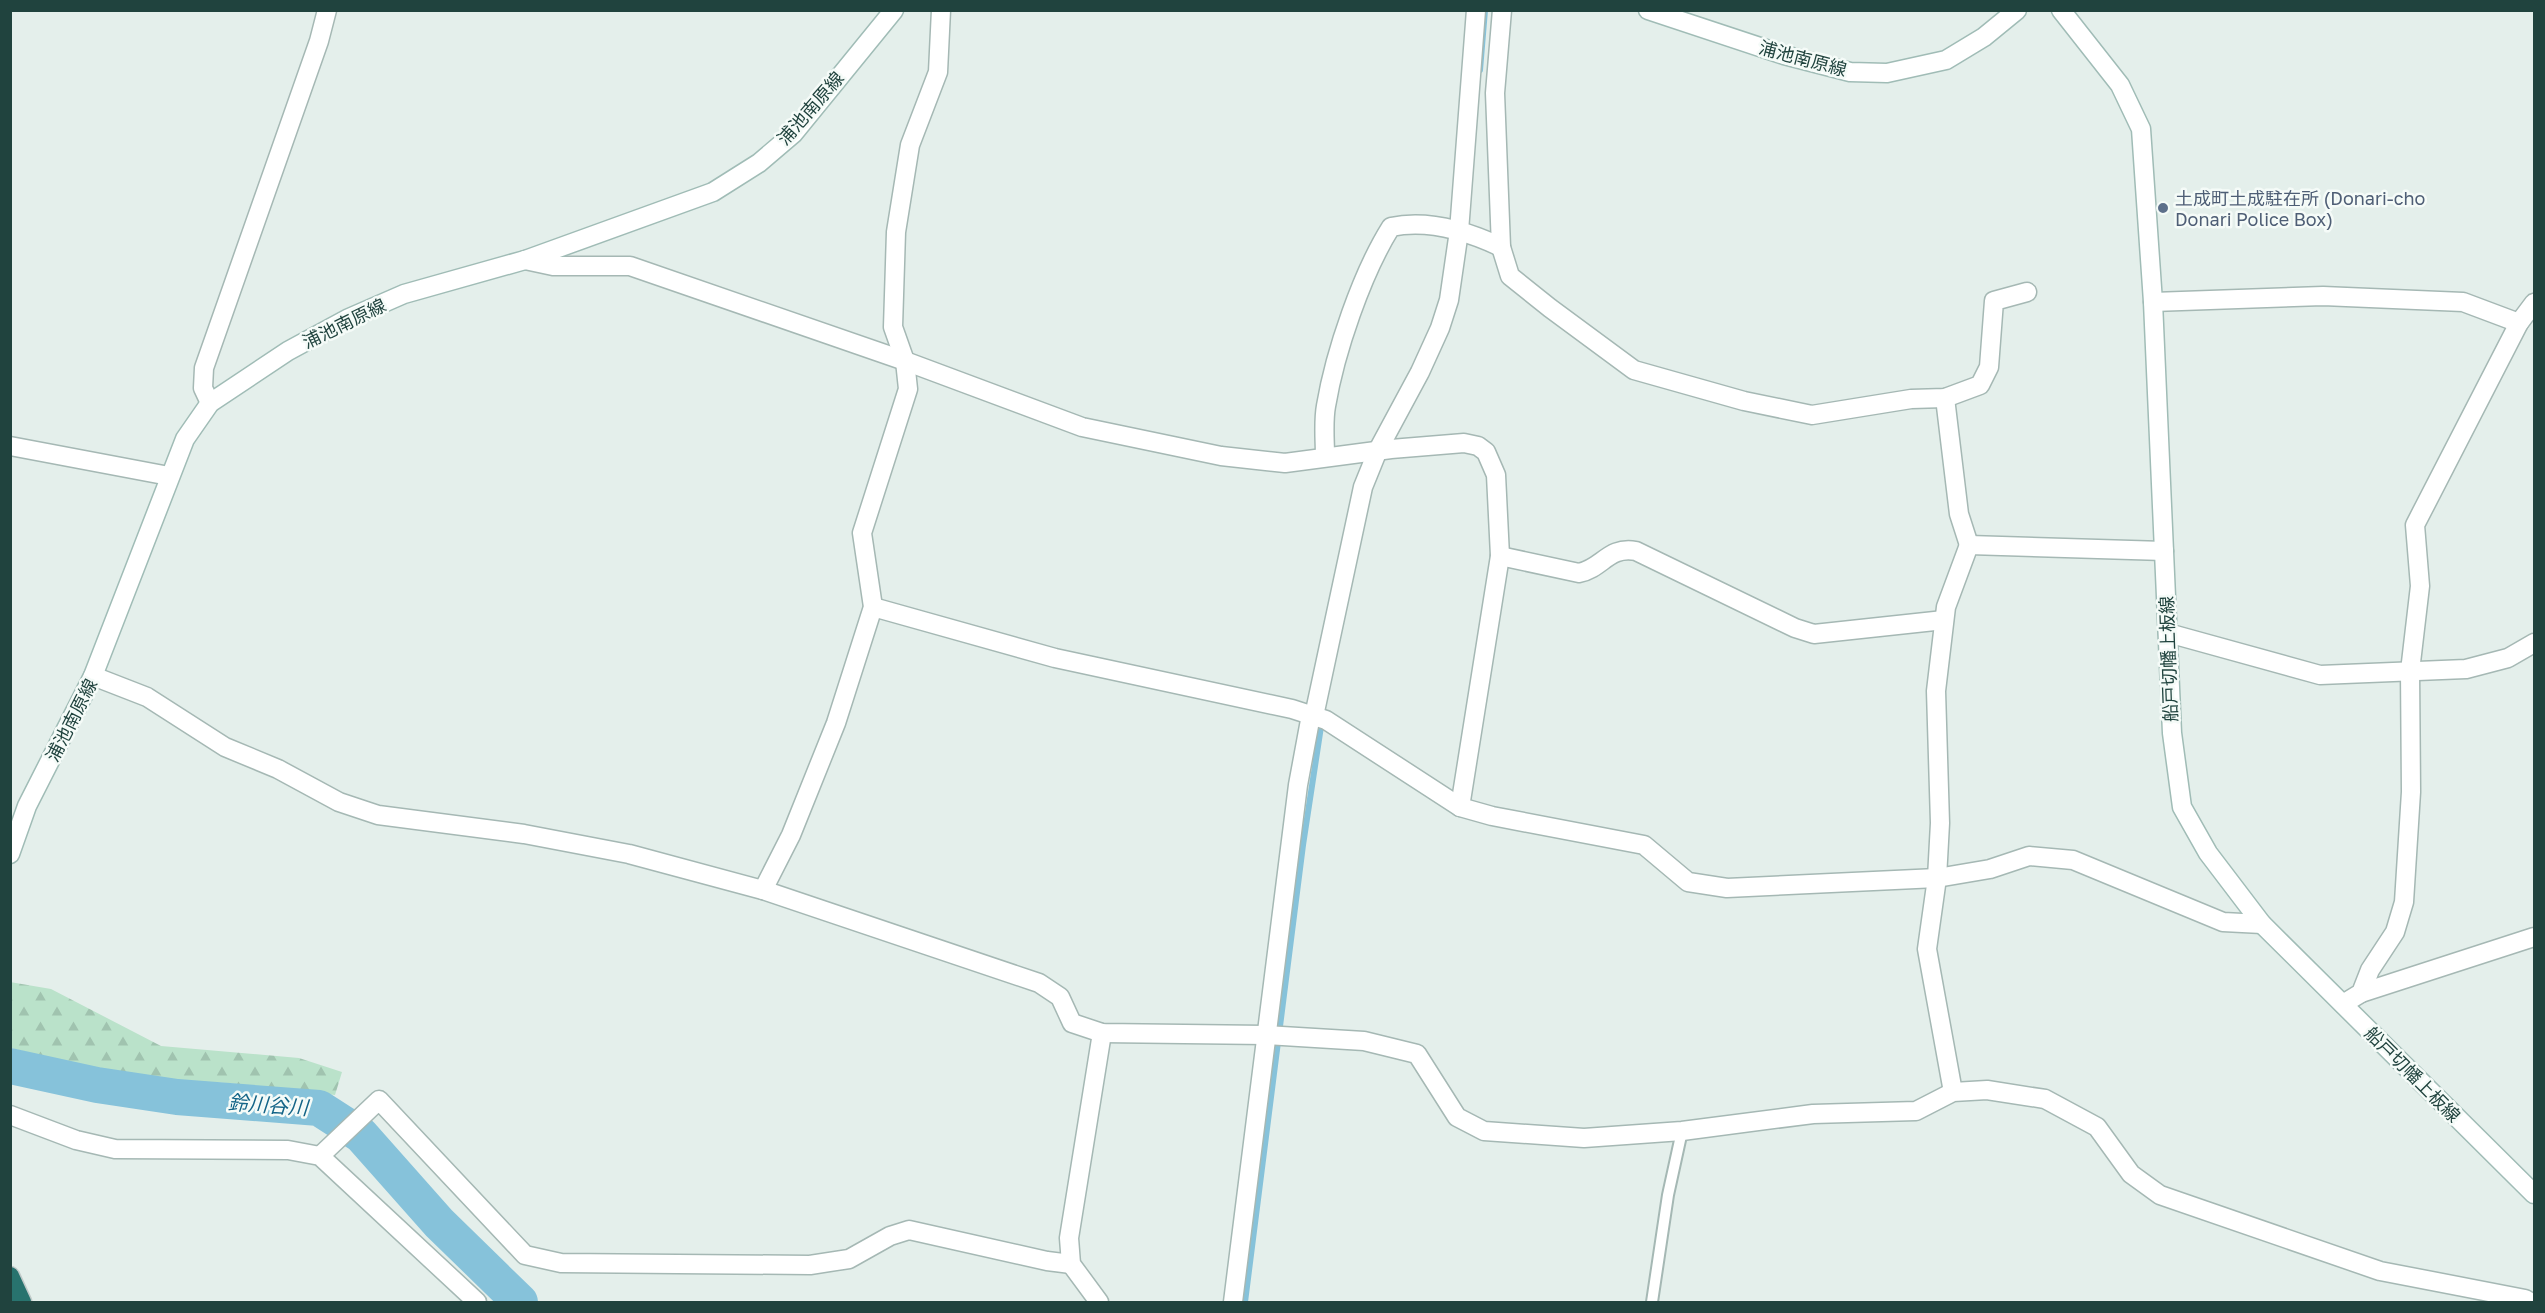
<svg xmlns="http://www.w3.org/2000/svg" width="2545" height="1313" viewBox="0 0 2545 1313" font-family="'Golos Text','Noto Sans JP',sans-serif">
<defs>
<pattern id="forest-firs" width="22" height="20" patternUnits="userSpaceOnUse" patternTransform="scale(1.5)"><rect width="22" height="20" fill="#bae2ca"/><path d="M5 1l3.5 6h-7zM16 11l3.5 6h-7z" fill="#a0c3af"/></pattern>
</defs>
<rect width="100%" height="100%" fill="#e4efeb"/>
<polygon fill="url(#forest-firs)" points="10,982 51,989 161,1046 299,1058 342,1072 335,1095 227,1083 128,1078 11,1048"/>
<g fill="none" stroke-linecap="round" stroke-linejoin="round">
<g stroke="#86c2da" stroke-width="6">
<polyline points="1480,70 1485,10"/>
<polyline points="1245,1302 1303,845 1322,720"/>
</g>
<polyline stroke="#86c2da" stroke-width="36" points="10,1066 97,1085 177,1097 319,1108 361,1135 439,1223 520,1302"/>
<g stroke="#a5b8b4" stroke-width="14">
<polyline id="service" points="1652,1302 1668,1195 1682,1131"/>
</g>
<g stroke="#a5b8b4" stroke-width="21">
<g id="minor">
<polyline points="1502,10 1495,93 1501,247 1510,276 1550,308 1634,370 1744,401 1812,415 1911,399 1945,398 1980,385 1989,367 1994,301 2027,292"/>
<polyline points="525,260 553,266 630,266 905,361 1082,427 1221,456 1285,463 1391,449 1464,443 1478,446 1486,452 1496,475 1500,556 1460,807"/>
<polyline points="2153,302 2323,296 2463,302 2519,323"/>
<polyline points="1945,398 1959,514 1969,545"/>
<polyline points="210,403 203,388 204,368 319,41 327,10"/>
<polyline points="10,446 169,476"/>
<path d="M1325,457C1325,440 1323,422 1326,406C1335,352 1362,273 1391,227C1428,219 1467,231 1501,247"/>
<path d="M1500,556L1579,573C1603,568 1608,546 1636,551L1795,628L1814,634L1944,620"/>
<polyline points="873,607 1055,658 1292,709 1326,720 1460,807 1492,816 1644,845 1688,882 1727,888 1937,878 1990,869 2029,856 2073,860 2223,922 2262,924"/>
<polyline points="2168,633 2320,675 2466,669 2508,658 2534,643"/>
<polyline points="93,676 147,697 225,747 278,769 339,802 378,815 524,834 629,854 763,890 1039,983 1060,997 1072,1023 1102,1033 1266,1035 1364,1041 1417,1054 1457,1117 1484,1131 1584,1138 1682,1131 1813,1114 1916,1111 1953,1092 1987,1090 2045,1099 2097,1127 2131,1174 2160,1195 2380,1271 2525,1299 2530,1302"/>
<polyline points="1314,716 1363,487 1378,450 1420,372 1440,328 1449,300 1459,231 1476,10"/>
<polyline points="763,890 791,835 836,723 873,607 862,533 908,389 905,361 893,327 896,232 910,145 938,72 941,10"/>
<polyline points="2361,993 2534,937"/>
<polyline points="2343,1004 2361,993 2370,970 2395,932 2404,902 2411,792 2410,671 2420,586 2415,525 2519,323 2534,303"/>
<polyline points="1953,1092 1927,949 1937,878 1940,823 1936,691 1946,607 1969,545 2164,551"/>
<polyline points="10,1115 76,1140 115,1149 288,1150 320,1156 477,1302"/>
<polyline points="320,1156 379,1100 525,1255 561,1263 810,1265 849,1259 890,1236 909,1230 1047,1261 1071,1264"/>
<polyline points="1099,1302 1071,1264 1069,1238 1102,1033"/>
<polyline points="1233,1302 1298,785 1311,715"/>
</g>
</g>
<g stroke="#a0bcb6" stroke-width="21">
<g id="secondary">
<polyline points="1648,10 1784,55 1850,72 1887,73 1946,60 1984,37 2017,10"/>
<polyline points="2061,10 2120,85 2141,129 2153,302 2172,733 2182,807 2208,853 2262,924 2534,1194"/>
<polyline points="10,854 27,806 93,676 185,439 210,403 288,351 349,318 404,294 525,260 713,192 759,163 793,134 894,10"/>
</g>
</g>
<g stroke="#c1cac9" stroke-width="21">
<polyline id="motorway" points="10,1276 22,1302"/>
</g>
<use href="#service" stroke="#fff" stroke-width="10"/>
<use href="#minor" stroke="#fff" stroke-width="18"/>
<use href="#secondary" stroke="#fff" stroke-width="18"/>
<use href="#motorway" stroke="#28736e" stroke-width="18"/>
</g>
<circle fill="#5c6f8a" stroke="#f5fbf8" stroke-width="2" cx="2163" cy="208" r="6"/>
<g text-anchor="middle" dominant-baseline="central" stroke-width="5" stroke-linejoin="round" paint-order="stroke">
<g font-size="18" fill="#20433e" stroke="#f5fbf8">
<text transform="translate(1803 58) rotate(15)">浦池南原線</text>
<text transform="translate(810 108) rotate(-49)">浦池南原線</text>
<text transform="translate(344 323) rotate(-26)">浦池南原線</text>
<text transform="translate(2168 659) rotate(-92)">船戸切幡上板線</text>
<text transform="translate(71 720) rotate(-63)">浦池南原線</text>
<text transform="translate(2413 1074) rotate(45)">船戸切幡上板線</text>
</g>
<g font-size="18" fill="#4e5e75" stroke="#f5fbf8" text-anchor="start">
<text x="2175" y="198">土成町土成駐在所 (Donari-cho<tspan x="2175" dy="21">Donari Police Box)</tspan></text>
</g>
<g font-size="20" font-style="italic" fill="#136487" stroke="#f5fbf8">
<text transform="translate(268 1104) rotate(4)">鈴川谷川</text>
</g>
</g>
<rect width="2545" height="1313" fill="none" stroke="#20433e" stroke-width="24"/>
</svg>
